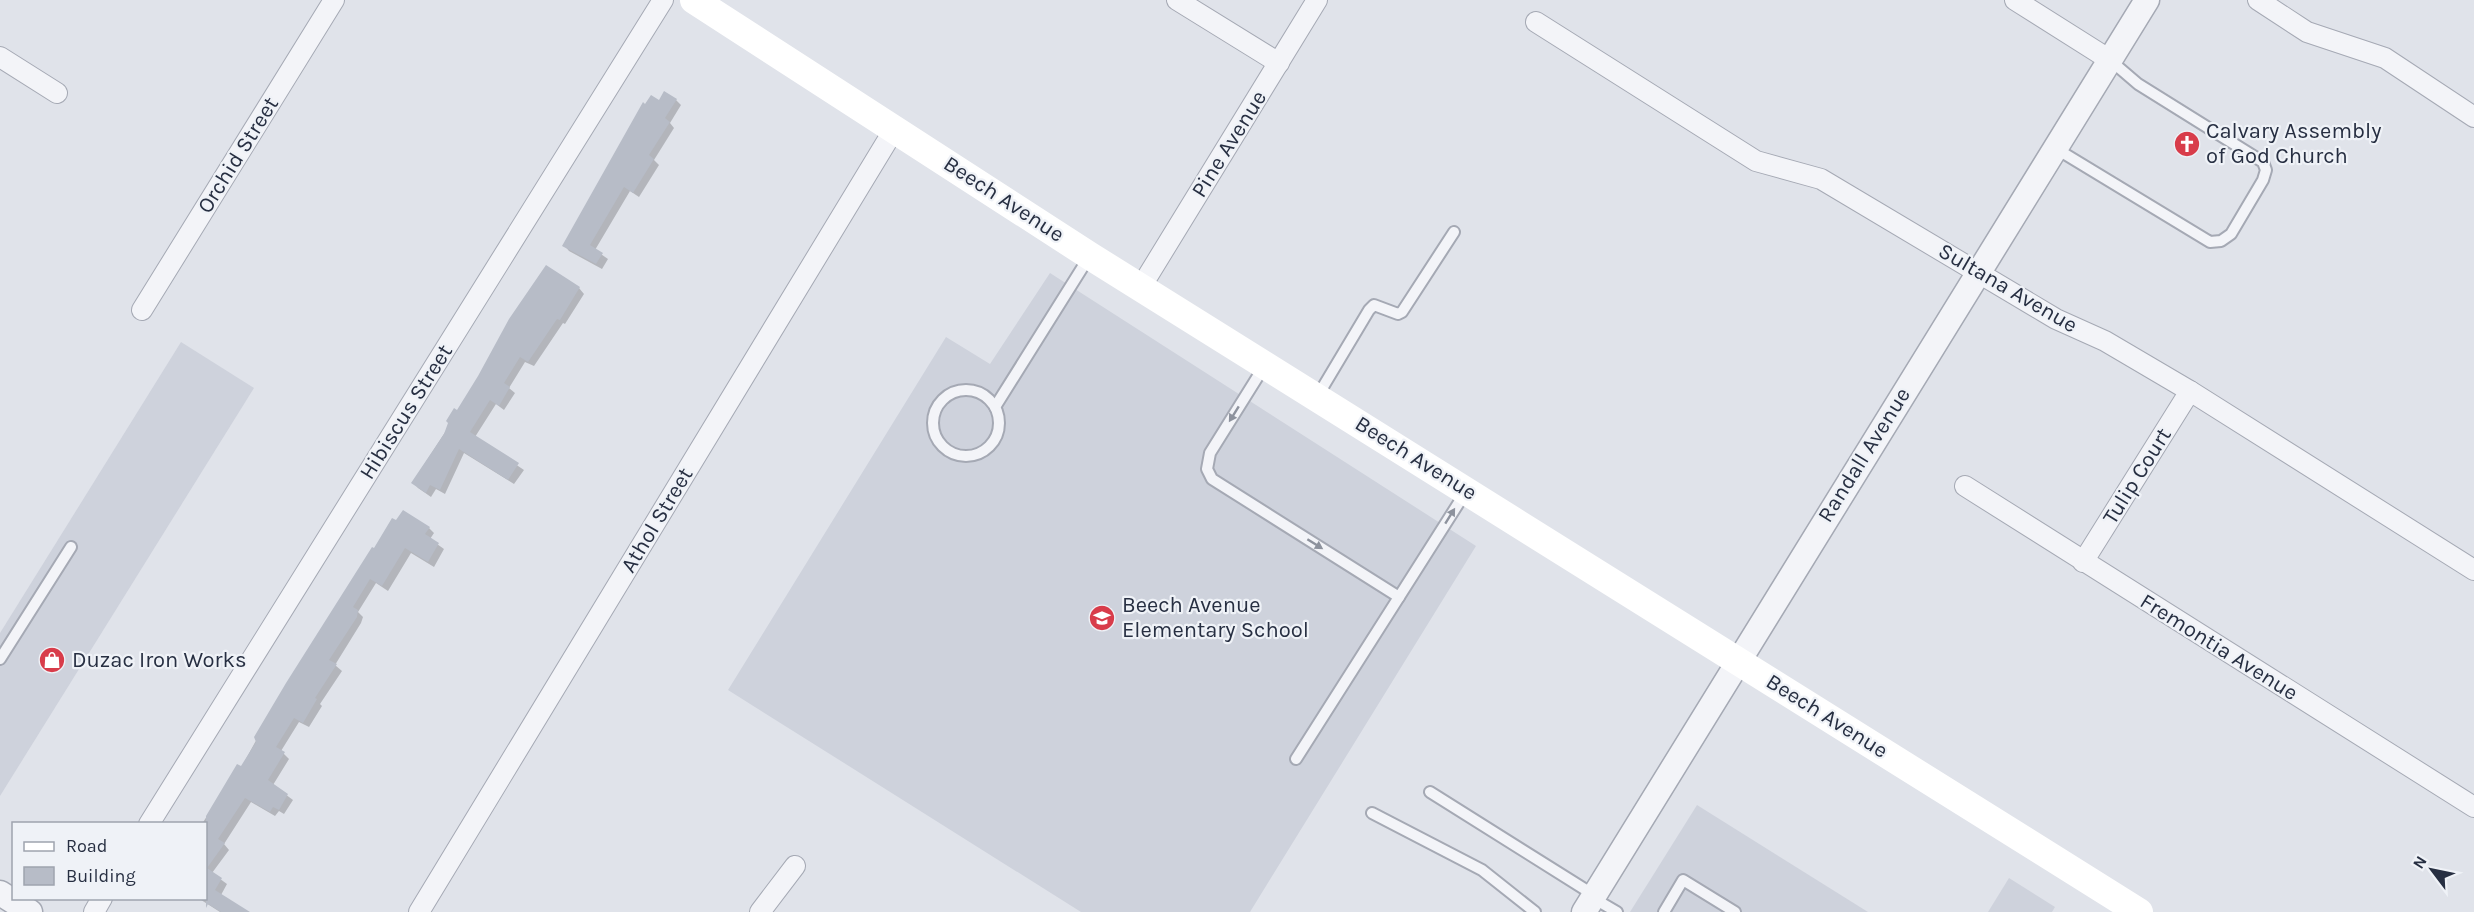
<svg xmlns="http://www.w3.org/2000/svg" width="2474" height="912" viewBox="0 0 2474 912" font-family="Karla,sans-serif">
<rect width="100%" height="100%" fill="#e0e3ea"/>
<g fill="#ced2dc">
<polygon points="1050,273 1476,546 1250,912 1081,912 728,690 946,337 990,364"/>
<polygon points="181,342 254,388 0,796 0,633"/>
<polygon points="1697,805 1868,912 1630,912"/>
<polygon points="2009,878 2055,907 2052,912 1988,912"/>
</g>
<g fill="#0003">
<polygon points="676,100 681,105 670,123 674,128 654,160 659,165 639,197 630,191 595,250 608,259 602,269 569,251 564,245 659,102"/>
<polygon points="579,288 584,294 565,324 563,323 534,366 525,362 509,388 515,393 504,410 496,404 475,437 524,470 514,484 464,453 445,494 436,489 431,497 418,488 413,482 458,412"/>
<polygon points="429,528 434,533 430,539 444,549 434,567 411,553 388,591 376,583 358,612 363,617 361,623 335,665 342,671 320,704 322,706 309,727 299,722 281,751 289,759 273,785 293,800 284,814 279,811 275,816 251,802 224,844 229,850 212,873 227,884 221,895 247,912 220,912 198,898 206,898 206,824 202,824 238,766 241,768 287,684 372,549"/>
</g>
<g fill="#b7bcc7">
<polygon points="664,91 677,99 665,118 670,122 649,155 654,159 633,193 624,187 590,245 603,253 596,264 562,246 643,102 645,104 651,95 659,100"/>
<polygon points="546,265 580,287 560,320 557,319 528,362 520,357 504,383 510,387 499,406 490,400 470,432 519,463 508,480 459,449 440,490 430,485 426,493 411,483 444,434 448,423 446,421 454,408 457,410 478,376 509,319"/>
<polygon points="403,510 430,527 425,534 439,543 428,562 405,548 382,586 370,579 353,607 358,610 357,617 329,660 337,664 315,698 317,699 303,723 294,718 276,747 285,752 268,780 288,794 279,810 273,807 270,812 245,798 218,839 225,843 207,868 222,878 215,890 250,912 221,912 208,904 206,908 206,816 237,764 241,766 256,742 254,737 286,683 372,547 374,548 392,518 396,520"/>
</g>
<g fill="none" stroke-linecap="round" stroke-linejoin="round">
<g stroke="#a5a9b4" stroke-width="14">
<g id="service">
<polyline points="2055,148 2210,242 2221,241 2231,234 2263,180 2266,170 2263,162 2138,84 2110,60"/>
<polyline points="1265,365 1210,453 1207,469 1212,479 1399,597 1465,493"/>
<circle cx="966" cy="423" r="33"/>
<polyline points="1317,397 1369,310 1374,305 1398,314 1402,312 1454,232"/>
<polyline points="995,407 1089,257"/>
<polyline points="0,659 71,547"/>
<polyline points="1296,759 1399,597"/>
<polyline points="1430,792 1594,895"/>
<polyline points="1372,813 1482,870 1535,912"/>
<polyline points="1593,898 1617,912"/>
<polyline points="1664,912 1683,880 1735,912"/>
</g>
</g>
<g stroke="#a5a9b4" stroke-width="22">
<g id="minor">
<polyline points="1177,0 1279,63"/>
<polyline points="2015,0 2110,60"/>
<polyline points="2258,0 2307,32 2385,58 2474,117"/>
<polyline points="1536,22 1756,161 1821,179 2056,319 2105,341 2190,391 2474,570"/>
<polyline points="0,57 57,93"/>
<polyline points="1141,287 1317,0"/>
<polyline points="142,310 334,0"/>
<polyline points="1965,486 2474,807"/>
<polyline points="2083,562 2190,391"/>
<polyline points="149,824 663,0"/>
<polyline points="94,912 102,898"/>
<polyline points="419,912 895,128"/>
<polyline points="760,912 795,866"/>
</g>
</g>
<g stroke="#a5a9b4" stroke-width="27">
<g id="tertiary">
<polyline points="0,893 30,912"/>
<polyline points="1584,912 2147,0"/>
</g>
</g>
<use href="#service" stroke="#f3f4f8" stroke-width="10"/>
<use href="#minor" stroke="#f3f4f8" stroke-width="20"/>
<use href="#tertiary" stroke="#f3f4f8" stroke-width="24"/>
<polyline stroke="#fff" stroke-width="28" points="694,0 1090,256 2139,912"/>
</g>
<defs><path id="oneway-solid" d="M-6-.8H1V-3.2L6.5 0L1 3.2V.8H-6Z" transform="scale(1.5)"/></defs>
<g fill="#8d929d">
<use href="#oneway-solid" transform="translate(1234 414) rotate(122)"/>
<use href="#oneway-solid" transform="translate(1450 516) rotate(-58)"/>
<use href="#oneway-solid" transform="translate(1315 544) rotate(32)"/>
</g>
<defs>
<g id="church-disc" transform="scale(1.35)"><circle r="9.5" fill="#d83c4a" stroke="#eff2f7"/><path d="M-1.2-6h2.4v3.5h3.3v2.4h-3.3V6h-2.4V-.1h-3.3v-2.4h3.3Z" fill="#fff"/></g>
<g id="school-disc" transform="scale(1.35)"><circle r="9.5" fill="#d83c4a" stroke="#eff2f7"/><path d="M0-5L7-2L0 1L-7-2ZM-4 1L0 2.5L4 1V4Q0 6-4 4Z" fill="#fff"/></g>
<g id="shop-disc" transform="scale(1.35)"><circle r="9.5" fill="#d83c4a" stroke="#eff2f7"/><path d="M-5-2.5h2.3a2.7 3.5 0 0 1 5.4 0H5L5.5 6h-11ZM-1.5-2.5h3a1.5 2.3 0 0 0-3 0Z" fill="#fff"/></g>
</defs>
<g fill-rule="evenodd">
<use href="#church-disc" x="2187" y="144"/>
<use href="#school-disc" x="1102" y="618"/>
<use href="#shop-disc" x="52" y="660"/>
</g>
<g text-anchor="middle" dominant-baseline="central" stroke-width="4.5" stroke-linejoin="round" paint-order="stroke">
<g font-size="22" fill="#272f42" stroke="#eff2f7" text-anchor="start">
<text x="2206" y="131">Calvary Assembly<tspan x="2206" dy="25">of God Church</tspan></text>
<text x="1122" y="605">Beech Avenue<tspan x="1122" dy="25">Elementary School</tspan></text>
<text x="72" y="660">Duzac Iron Works</text>
</g>
<g font-size="22" fill="#272f42" stroke="#eff2f7">
<text transform="translate(1229 144) rotate(-58)">Pine Avenue</text>
<text transform="translate(238 155) rotate(-58)">Orchid Street</text>
<text transform="translate(1004 199) rotate(33)">Beech Avenue</text>
<text transform="translate(2008 288) rotate(30)">Sultana Avenue</text>
<text transform="translate(406 412) rotate(-58)">Hibiscus Street</text>
<text transform="translate(1864 455) rotate(-58)">Randall Avenue</text>
<text transform="translate(1416 458) rotate(32)">Beech Avenue</text>
<text transform="translate(2137 476) rotate(-58)">Tulip Court</text>
<text transform="translate(657 520) rotate(-59)">Athol Street</text>
<text transform="translate(2219 647) rotate(32)">Fremontia Avenue</text>
<text transform="translate(1827 716) rotate(32)">Beech Avenue</text>
</g>
</g>
<rect x="12" y="822" width="195" height="78" fill="#eff2f7" stroke="#9fa4af" stroke-width="1.5"/>
<rect x="24" y="842" width="30" height="9" fill="#ffffff" stroke="#9fa4af" stroke-width="1.5"/>
<text x="66" y="852" font-size="18" fill="#272f42">Road</text>
<rect x="24" y="867" width="30" height="18" fill="#b7bcc7" stroke="#9fa4af" stroke-width="1.5"/>
<text x="66" y="882" font-size="18" fill="#272f42">Building</text>
<g transform="translate(2432 870) rotate(302)" stroke="#eff2f7" stroke-width="4.5" paint-order="stroke">
<path d="M0-4.5L10 22L0 15L-10 22Z" fill="#272f42"/>
<text y="-9" font-size="16" font-weight="bold" text-anchor="middle" fill="#272f42">N</text>
</g>
</svg>
